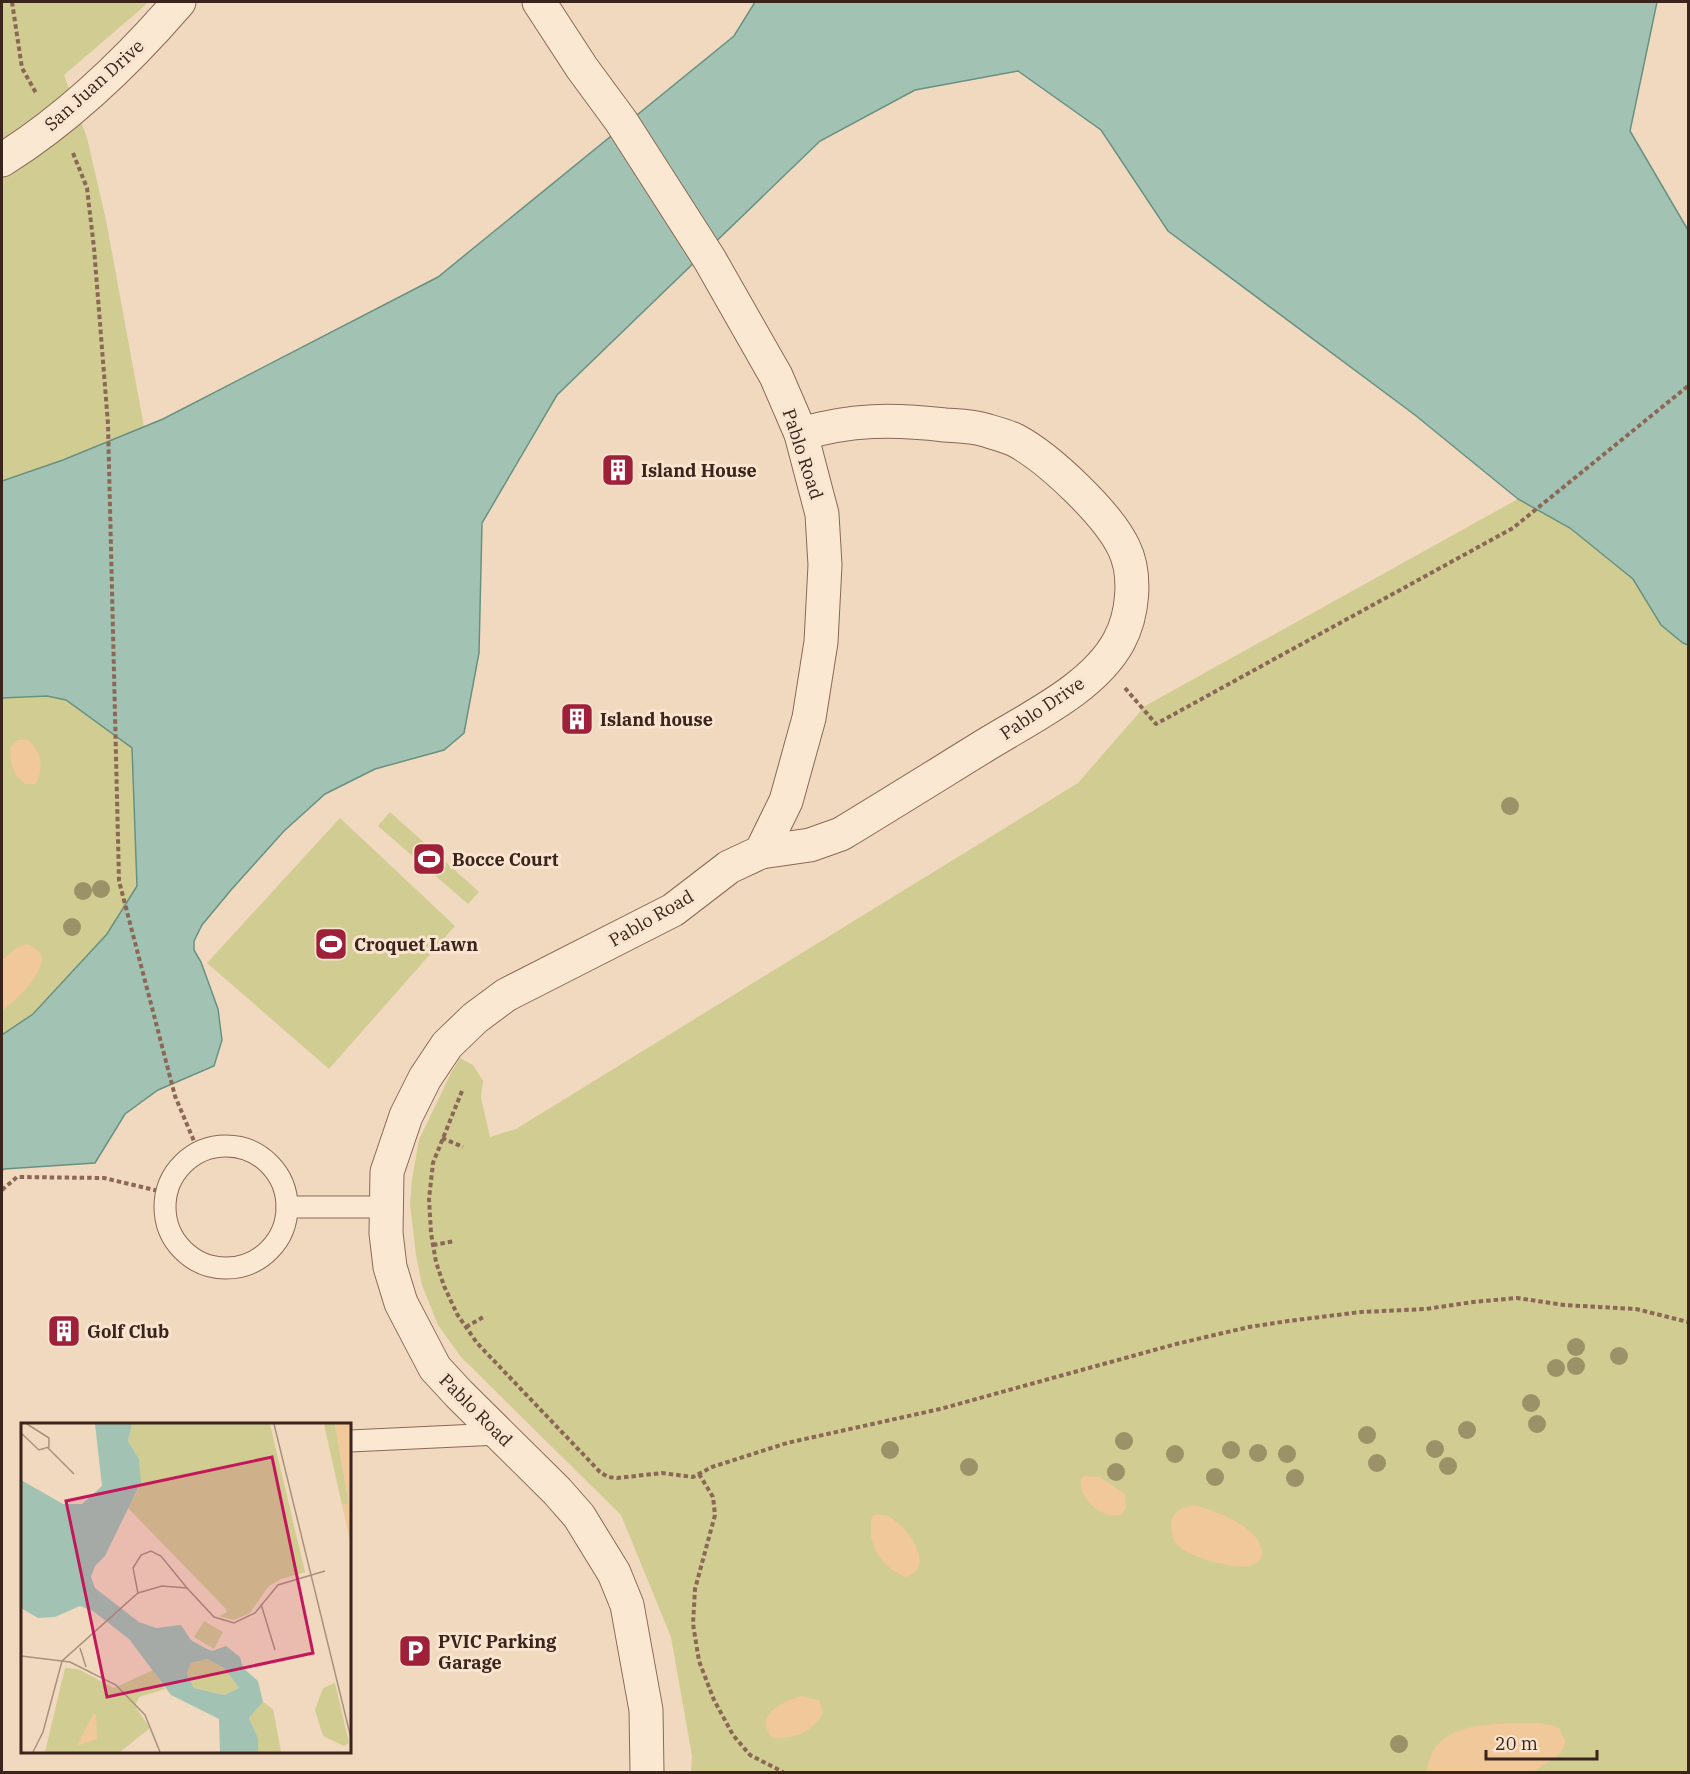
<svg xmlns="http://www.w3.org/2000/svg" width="1690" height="1774" viewBox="0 0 1690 1774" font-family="'IBM Plex Serif',serif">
<rect width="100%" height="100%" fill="#f1d9bf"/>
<g fill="#d0cc92">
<polygon points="2,2 148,2 142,8 64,75 87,138 106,220 144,427 63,460 2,481"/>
<polygon points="1518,499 1570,528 1633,579 1661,625 1683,643 1688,645 1688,1772 691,1772 692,1756 671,1637 621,1515 461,1357 438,1325 422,1285 416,1255 410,1204 412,1179 419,1140 451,1073 460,1058 473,1065 483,1081 481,1098 490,1137 516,1129 1078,783 1145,706"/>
<polygon points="47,696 66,700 132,748 137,886 107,934 33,1014 2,1035 2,698"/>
<polygon points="390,812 479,892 468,904 378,826"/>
<polygon points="340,818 455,926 329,1069 207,963"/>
</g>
<g fill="#f0c899">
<path d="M18,740H28C41,749 45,772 35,784H25C12,774 9,762 11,746Z"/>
<path d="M26,944C32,946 38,949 41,955C47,970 14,1005 2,1010V960L16,948Z"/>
<path d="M1086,1476L1100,1477L1125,1494L1126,1508L1121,1515C1102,1520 1077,1498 1081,1478Z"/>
<path d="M1194,1505C1216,1510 1270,1531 1261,1559C1257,1562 1255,1565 1249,1566C1233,1570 1191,1557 1178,1546C1174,1542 1173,1538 1172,1533C1168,1515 1178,1508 1194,1505Z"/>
<path d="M877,1514C882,1515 887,1515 891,1518C909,1528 936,1567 906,1577C880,1567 866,1544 872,1516Z"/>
<path d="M801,1696L819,1700L823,1712C814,1732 793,1740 772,1738C753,1715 783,1701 801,1696Z"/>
<path d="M1537,1723L1552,1725L1559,1728L1565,1740V1746L1560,1754L1533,1772H1427C1432,1718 1497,1724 1537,1723Z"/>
</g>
<polygon fill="#a2c3b3" stroke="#699180" stroke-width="1.5" points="755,2 1657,2 1630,131 1688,230 1688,645 1683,643 1661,625 1633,579 1570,528 1518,499 1415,415 1168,231 1101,130 1018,71 915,90 820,141 557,395 482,523 479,653 464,733 444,750 375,769 325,794 284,831 231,890 202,925 194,941 194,950 201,962 218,1009 222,1040 214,1066 158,1090 125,1114 95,1163 4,1169 2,1171 2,1035 33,1014 107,934 137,886 132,748 66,700 47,696 2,698 2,481 63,460 163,419 438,277 734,36"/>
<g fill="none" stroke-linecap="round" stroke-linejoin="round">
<g stroke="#8b6856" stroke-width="23">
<g id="lane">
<circle cx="226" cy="1207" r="61"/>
<polyline points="287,1207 386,1207"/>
<polyline points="350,1441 499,1434"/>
</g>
</g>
<g stroke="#8b6856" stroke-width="35">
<g id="street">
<polyline points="539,2 582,68 621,121 710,260 776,376 801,434 822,514 825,565 821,642 809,718 786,801 761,852 729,867 673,910 506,995 475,1018 447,1045 425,1078 406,1116 387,1172 386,1233 390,1267 401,1303 435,1368 459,1394 557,1491 579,1516 614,1573 627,1605 646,1710 647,1772"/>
<path d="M2,160C69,118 128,61 179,2"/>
<path d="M761,852L810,845L841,834C889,805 937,775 984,746C1029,718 1094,688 1119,641C1133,615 1137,575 1124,548C1108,514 1049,458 1015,440C1006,436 995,433 985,430C972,426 958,426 945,425C893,419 851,419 801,434"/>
</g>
</g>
<g stroke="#8b6856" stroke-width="4" stroke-dasharray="4.5 3" stroke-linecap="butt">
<polyline points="12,2 22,68 36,93"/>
<polyline points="73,153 87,188 94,248 108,424 119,881 175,1096 199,1153"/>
<polyline points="1125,688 1156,724 1513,528 1688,386"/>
<polyline points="462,1091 433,1163 429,1199 431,1233 436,1262 444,1286 457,1314 477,1343 600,1472 608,1477 617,1478 662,1473 693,1477 712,1467 787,1443 940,1409 1176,1344 1249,1327 1288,1321 1361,1312 1426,1309 1473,1302 1517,1298 1564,1305 1636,1309 1688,1322"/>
<polyline points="442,1138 463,1147"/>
<polyline points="2,1190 17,1177 104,1178 167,1193"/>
<polyline points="433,1245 455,1241"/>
<polyline points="466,1327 485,1316"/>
<polyline points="699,1474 713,1497 715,1515 695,1589 693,1624 699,1661 714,1700 733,1735 750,1755 783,1772"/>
</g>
<use href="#lane" stroke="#fbe8d2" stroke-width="21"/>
<use href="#street" stroke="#fbe8d2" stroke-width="33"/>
</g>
<g fill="#9b9268">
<circle cx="1510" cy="806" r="9"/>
<circle cx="101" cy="889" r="9"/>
<circle cx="83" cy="891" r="9"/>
<circle cx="72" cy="927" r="9"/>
<circle cx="1576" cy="1347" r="9"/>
<circle cx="1619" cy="1356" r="9"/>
<circle cx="1576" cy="1366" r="9"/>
<circle cx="1556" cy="1368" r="9"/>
<circle cx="1531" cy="1403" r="9"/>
<circle cx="1537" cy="1424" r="9"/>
<circle cx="1467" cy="1430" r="9"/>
<circle cx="1367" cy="1435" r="9"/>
<circle cx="1124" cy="1441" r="9"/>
<circle cx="1435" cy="1449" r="9"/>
<circle cx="890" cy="1450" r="9"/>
<circle cx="1231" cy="1450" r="9"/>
<circle cx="1258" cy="1453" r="9"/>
<circle cx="1175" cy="1454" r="9"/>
<circle cx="1287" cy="1454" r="9"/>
<circle cx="1377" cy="1463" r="9"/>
<circle cx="1448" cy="1466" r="9"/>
<circle cx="969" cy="1467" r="9"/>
<circle cx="1116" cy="1472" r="9"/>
<circle cx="1215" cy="1477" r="9"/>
<circle cx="1295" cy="1478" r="9"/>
<circle cx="1399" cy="1744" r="9"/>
</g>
<defs>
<g id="building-square" transform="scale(1.725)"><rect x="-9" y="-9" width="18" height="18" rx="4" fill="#9f2139" stroke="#f8e4cf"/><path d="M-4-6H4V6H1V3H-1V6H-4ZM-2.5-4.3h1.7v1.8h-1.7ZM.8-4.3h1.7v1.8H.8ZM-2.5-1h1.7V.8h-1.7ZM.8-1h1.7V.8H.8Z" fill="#fff"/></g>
<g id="stadium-square" transform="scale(1.725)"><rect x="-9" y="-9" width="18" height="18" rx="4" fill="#9f2139" stroke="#f8e4cf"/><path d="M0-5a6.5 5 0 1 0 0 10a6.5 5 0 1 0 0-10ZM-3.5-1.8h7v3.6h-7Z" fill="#fff"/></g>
<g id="parking-square" transform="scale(1.725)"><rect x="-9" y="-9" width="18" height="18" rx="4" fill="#9f2139" stroke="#f8e4cf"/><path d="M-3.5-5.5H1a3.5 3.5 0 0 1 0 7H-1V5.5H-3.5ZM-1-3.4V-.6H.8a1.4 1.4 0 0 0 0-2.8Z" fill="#fff"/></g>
</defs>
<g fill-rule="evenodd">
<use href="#building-square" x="618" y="470"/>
<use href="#building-square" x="577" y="719"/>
<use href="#stadium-square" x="429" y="859"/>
<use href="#stadium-square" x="331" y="944"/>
<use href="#building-square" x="64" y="1331"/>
<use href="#parking-square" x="415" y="1651"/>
</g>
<g text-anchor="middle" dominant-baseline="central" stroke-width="6" stroke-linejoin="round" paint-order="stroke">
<g font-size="18" fill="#3a241b" stroke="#f8e4cf">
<text transform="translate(94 85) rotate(-42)">San Juan Drive</text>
<text transform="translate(803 454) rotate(72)">Pablo Road</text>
<text transform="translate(1042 708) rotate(-34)">Pablo Drive</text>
<text transform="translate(651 918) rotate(-30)">Pablo Road</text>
<text transform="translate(476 1410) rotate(45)">Pablo Road</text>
</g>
<g font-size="18" font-weight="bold" fill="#3a241b" stroke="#f8e4cf" text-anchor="start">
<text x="641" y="470">Island House</text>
<text x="600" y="719">Island house</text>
<text x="452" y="859">Bocce Court</text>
<text x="354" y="944">Croquet Lawn</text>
<text x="87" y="1331">Golf Club</text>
<text x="438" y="1641">PVIC Parking<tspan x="438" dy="21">Garage</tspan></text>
</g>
</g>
<g transform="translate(21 1423)">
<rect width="330" height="330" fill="#f1d9bf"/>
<path d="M111,1H249L284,149L260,156L247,164L229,190L213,197L198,193L206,189L205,186L107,85L119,63L118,36L107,18ZM303,1H314L328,81L321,82ZM183,198L202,209L193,226L173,214ZM186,236L203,245L218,265L203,272L173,265L166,251L170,240ZM44,245L57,246L93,265L132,247L144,266L118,274L114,283L129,305L99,329H24ZM314,260L328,320L323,323L302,313L294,287L302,265ZM242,279L252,286L260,329H237V315L228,295Z" fill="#d0cc92"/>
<path d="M314,1H330V122L321,82L328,80ZM72,291H75L76,316L56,323Z" fill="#f0c899"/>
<path d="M74,1H111L107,18L118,36L120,59L84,133L74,143L70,154L74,165L118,199L135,205L160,202L170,217L184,225L191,228L205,223L219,234L222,245L237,258L242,279L228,295L237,315V329H199L198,296L150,272L108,216L72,188L59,183L34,194L17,195L0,185V57L42,81H61L81,63ZM186,236L203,245L218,265L203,272L173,265L166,251L170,240Z" fill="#a2c3b3" fill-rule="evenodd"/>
<path fill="none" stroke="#a8917d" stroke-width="1.5" d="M253,1L330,315M0,10L18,27L28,24V15L6,1M27,25L53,51M117,170L112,145L120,132L130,128L140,133L166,165M240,181L254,227M59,225L65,244M0,233L49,239L95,262L124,292L139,329M12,329L22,309L41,238L117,170L141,163L166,165L193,194L213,200L234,190L257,162L304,148"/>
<path fill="#c2185b" fill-opacity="0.15" stroke="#c2185b" stroke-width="3" d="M251,34L292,230L86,274L45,78Z"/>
<rect width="330" height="330" fill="none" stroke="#3a241b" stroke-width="3"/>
</g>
<rect width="1690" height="1774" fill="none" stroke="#3a241b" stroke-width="6"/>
<path d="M1486 1750v9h111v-9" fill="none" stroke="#3a241b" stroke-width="3"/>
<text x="1495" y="1750" font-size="18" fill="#3a241b" stroke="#f8e4cf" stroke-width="4.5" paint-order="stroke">20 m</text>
</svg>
